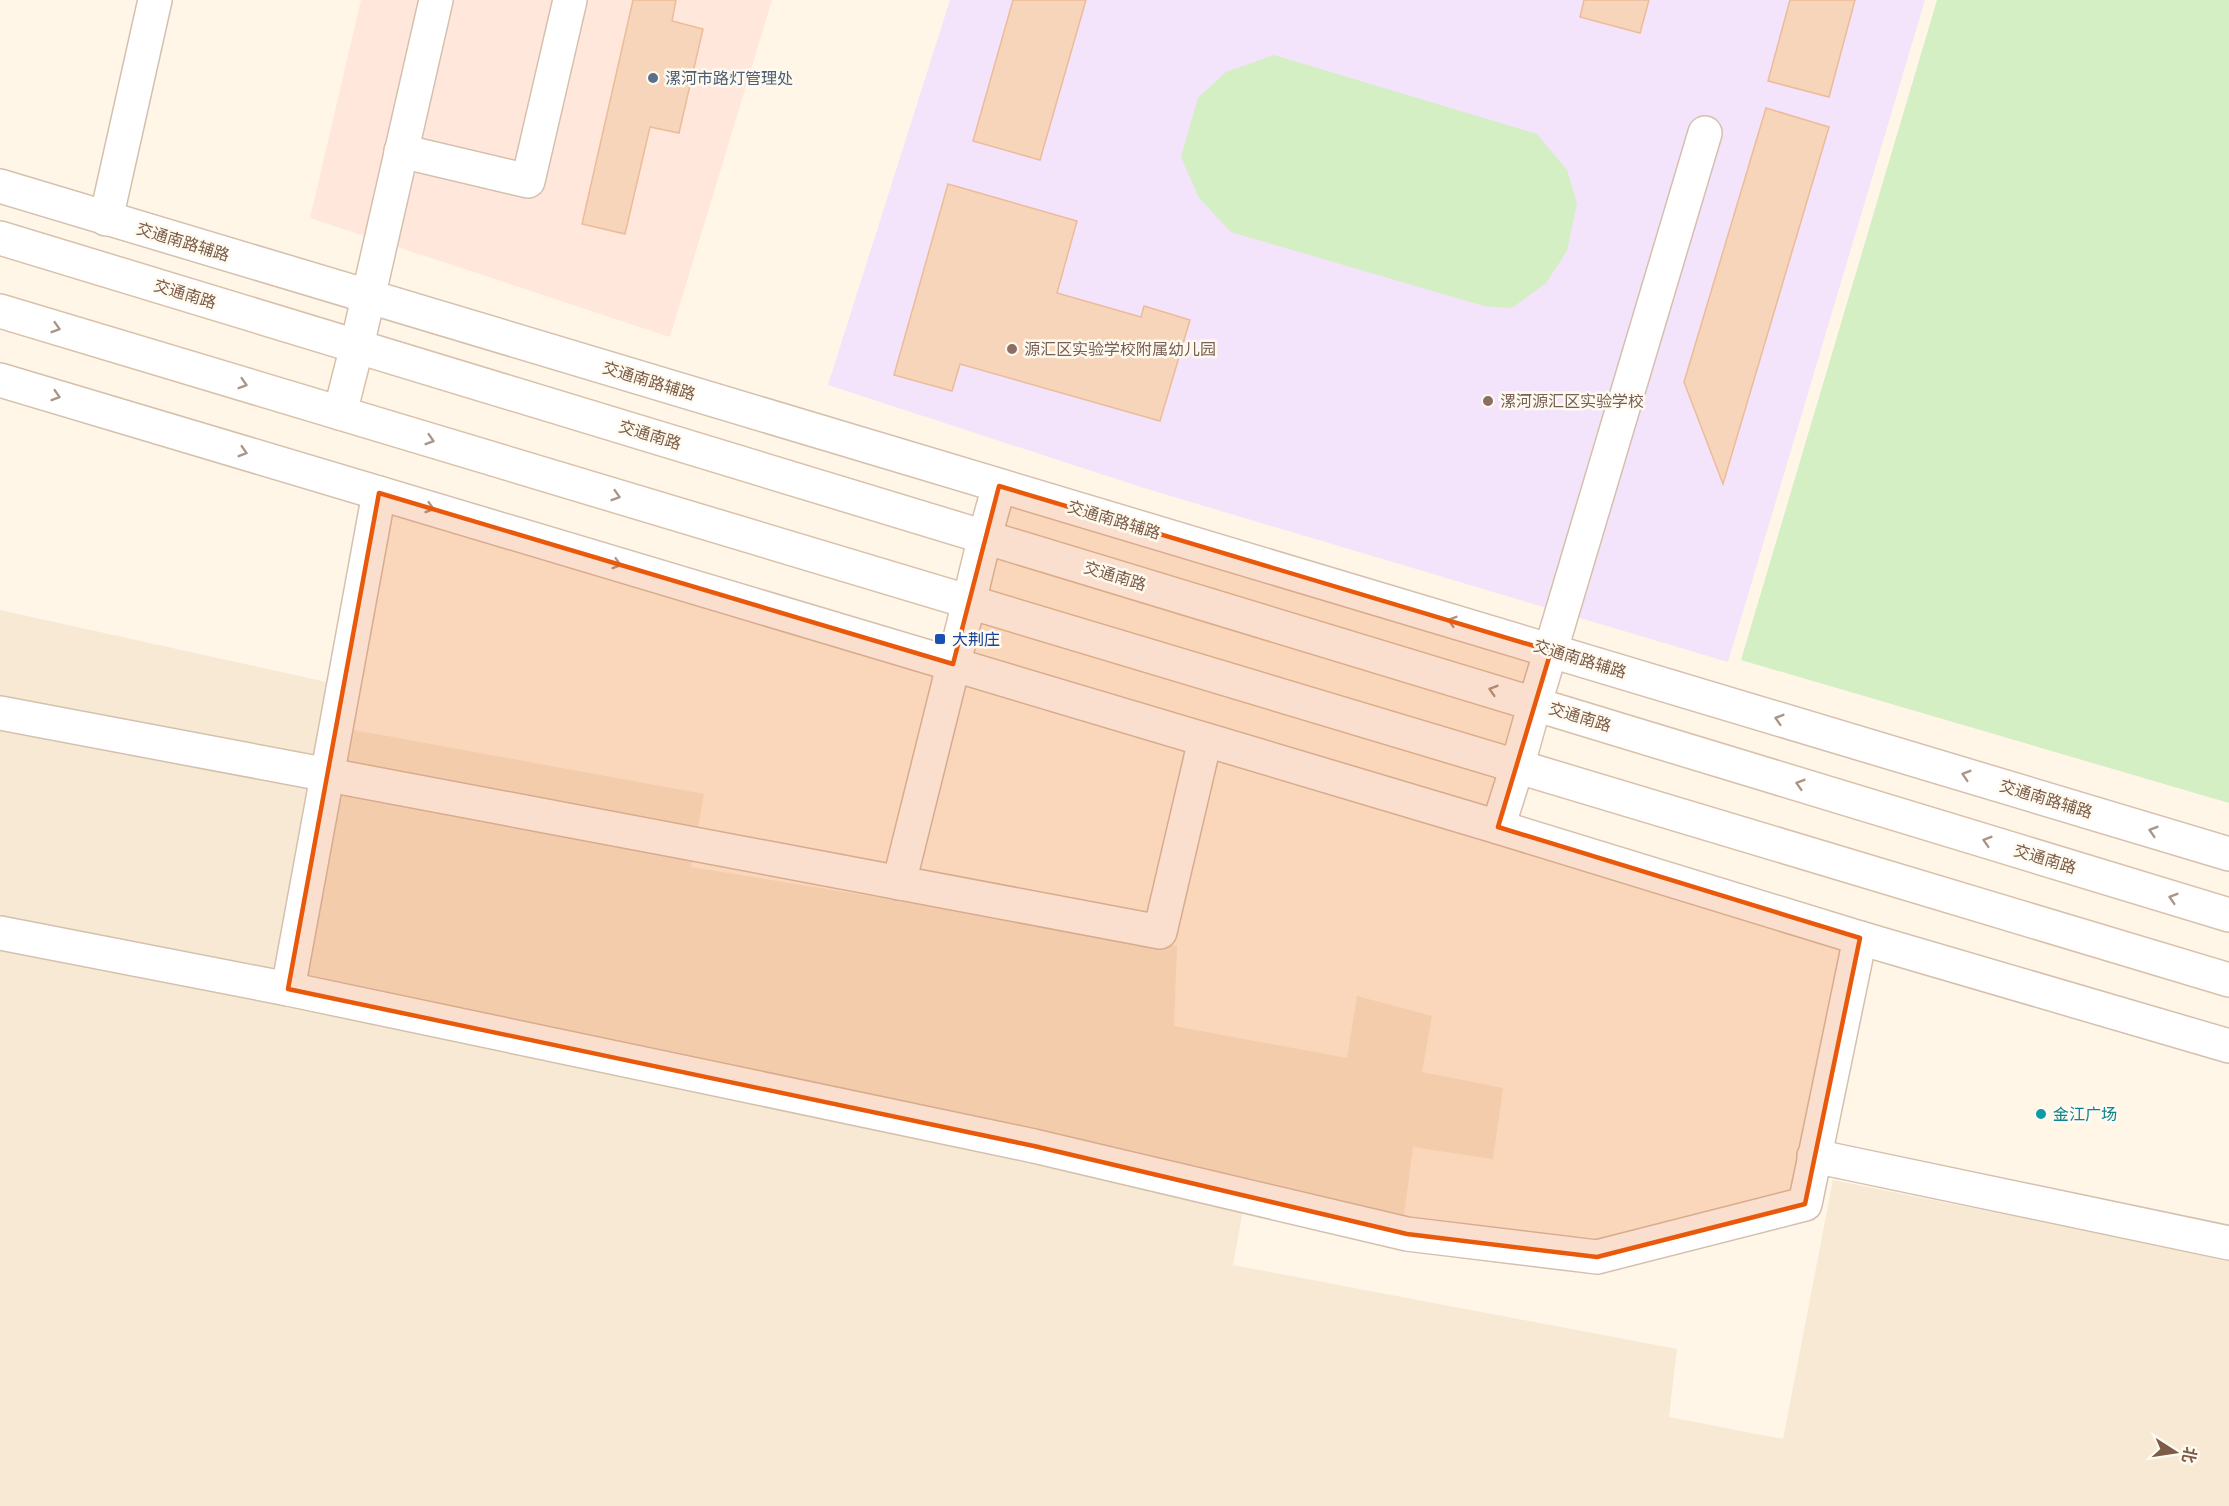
<svg xmlns="http://www.w3.org/2000/svg" width="2229" height="1506" viewBox="0 0 2229 1506" font-family="Raleway,'Noto Sans SC',sans-serif">
<rect width="100%" height="100%" fill="#fff6e7"/>
<polygon fill="#f7e9d4" points="0,610 358,689 349,729 704,794 691,867 1177,946 1174,1026 1347,1058 1357,996 1432,1016 1422,1072 1503,1088 1493,1159 1413,1147 1404,1216 1249,1178 1233,1265 1677,1349 1669,1417 1783,1439 1833,1180 2229,1260 2229,1506 0,1506"/>
<polygon fill="#ffe7db" points="361,0 772,0 670,337 310,218"/>
<polygon fill="#f3e3fb" points="950,0 1925,0 1728,662 1144,488 828,385"/>
<g fill="#d3efc3">
<polygon points="1937,0 2229,0 2229,803 1741,660"/>
<polygon points="1274,55 1537,134 1567,170 1577,203 1567,251 1546,283 1512,308 1484,306 1231,232 1199,198 1181,157 1198,98 1226,72"/>
</g>
<g fill="#f7d5bb" stroke="#ecbc99" stroke-width="1.5">
<polygon points="633,0 676,0 672,21 703,29 679,133 650,127 625,234 582,224"/>
<polygon points="1013,0 1086,0 1040,160 973,141"/>
<polygon points="1584,0 1649,0 1640,33 1580,17"/>
<polygon points="1790,0 1855,0 1829,97 1768,81"/>
<polygon points="1766,108 1829,127 1723,484 1684,382"/>
<polygon points="948,184 1077,221 1057,293 1141,317 1144,306 1190,320 1160,421 960,364 952,391 894,375"/>
</g>
<g fill="none" stroke-linecap="round" stroke-linejoin="round">
<g stroke="#d5c0ae" stroke-width="36">
<g id="street">
<polyline points="401,151 528,181 570,0"/>
<polyline points="0,186 2229,854"/>
<polyline points="106,219 155,0"/>
<polyline points="357,346 436,0"/>
<polyline points="0,380 1498,827 1860,938 2229,1046"/>
<polyline points="379,493 288,989 1034,1146 1407,1234 1597,1257 1805,1204 1860,938"/>
<polyline points="985,536 999,486"/>
<polyline points="1535,703 1705,133"/>
<polyline points="0,713 1160,932 1205,740"/>
<polyline points="1498,827 1517,767"/>
<polyline points="899,883 969,602"/>
<polyline points="0,933 288,989"/>
<polyline points="1814,1156 2229,1243"/>
</g>
</g>
<g stroke="#d9c1aa" stroke-width="36">
<g id="secondary">
<polyline points="0,238 2229,915"/>
<polyline points="0,311 2229,980"/>
<polyline points="340,413 357,346"/>
<polyline points="969,602 985,536"/>
<polyline points="1517,767 1535,703"/>
</g>
</g>
<use href="#street" stroke="#fff" stroke-width="33"/>
<use href="#secondary" stroke="#fff" stroke-width="33"/>
</g>
<defs><path id="oneway-chevron" d="M-2-3.5L2.5 0L-2 3.5" fill="none" stroke-width="1.6" stroke-linecap="round" stroke-linejoin="round" transform="scale(1.5)"/></defs>
<g stroke="#aa9587">
<use href="#oneway-chevron" transform="translate(56 328) rotate(17)"/>
<use href="#oneway-chevron" transform="translate(243 384) rotate(17)"/>
<use href="#oneway-chevron" transform="translate(56 396) rotate(17)"/>
<use href="#oneway-chevron" transform="translate(430 440) rotate(17)"/>
<use href="#oneway-chevron" transform="translate(243 452) rotate(17)"/>
<use href="#oneway-chevron" transform="translate(616 496) rotate(17)"/>
<use href="#oneway-chevron" transform="translate(430 508) rotate(17)"/>
<use href="#oneway-chevron" transform="translate(617 564) rotate(17)"/>
<use href="#oneway-chevron" transform="translate(1452 621) rotate(-163)"/>
<use href="#oneway-chevron" transform="translate(1493 690) rotate(-163)"/>
<use href="#oneway-chevron" transform="translate(1779 719) rotate(-163)"/>
<use href="#oneway-chevron" transform="translate(1966 775) rotate(-163)"/>
<use href="#oneway-chevron" transform="translate(1800 784) rotate(-163)"/>
<use href="#oneway-chevron" transform="translate(2153 831) rotate(-163)"/>
<use href="#oneway-chevron" transform="translate(1987 841) rotate(-163)"/>
<use href="#oneway-chevron" transform="translate(2173 898) rotate(-163)"/>
</g>
<path fill="#e8590c" fill-opacity="0.2" stroke="#e8590c" stroke-width="4.5" stroke-linejoin="round" d="M999,486L1551,651L1498,827L1860,938L1805,1204L1597,1257L1407,1234L1034,1146L288,989L379,493L953,664Z"/>
<circle fill="#5c6f8a" stroke="#fffaf0" stroke-width="2" cx="653" cy="78" r="6"/>
<g fill="#8d6e63" stroke="#fffaf0" stroke-width="2">
<circle cx="1012" cy="349" r="6"/>
<circle cx="1488" cy="401" r="6"/>
</g>
<rect fill="#1a4fb4" stroke="#fffaf0" stroke-width="2" x="934" y="633" width="12" height="12" rx="3"/>
<circle fill="#0f9aa8" stroke="#fffaf0" stroke-width="2" cx="2041" cy="1114" r="6"/>
<g text-anchor="middle" dominant-baseline="central" stroke-width="5" stroke-linejoin="round" paint-order="stroke">
<g font-size="16" fill="#4e5e75" stroke="#fffaf0" text-anchor="start">
<text x="665" y="78">漯河市路灯管理处</text>
</g>
<g font-size="16" fill="#7c5c47" stroke="#fffaf0">
<text transform="translate(183 242) rotate(17)">交通南路辅路</text>
<text transform="translate(185 294) rotate(17)">交通南路</text>
<text transform="translate(649 381) rotate(17)">交通南路辅路</text>
<text transform="translate(650 435) rotate(17)">交通南路</text>
<text transform="translate(1114 520) rotate(17)">交通南路辅路</text>
<text transform="translate(1115 576) rotate(17)">交通南路</text>
<text transform="translate(1580 659) rotate(17)">交通南路辅路</text>
<text transform="translate(1580 717) rotate(17)">交通南路</text>
<text transform="translate(2046 799) rotate(17)">交通南路辅路</text>
<text transform="translate(2045 859) rotate(17)">交通南路</text>
</g>
<g font-size="16" fill="#785e54" stroke="#fffaf0" text-anchor="start">
<text x="1024" y="349">源汇区实验学校附属幼儿园</text>
<text x="1500" y="401">漯河源汇区实验学校</text>
</g>
<g font-size="16" fill="#164399" stroke="#fffaf0" text-anchor="start">
<text x="952" y="639">大荆庄</text>
</g>
<g font-size="16" fill="#0d838f" stroke="#fffaf0" text-anchor="start">
<text x="2053" y="1114">金江广场</text>
</g>
</g>
<g transform="translate(2175 1452) rotate(102)" stroke="#fffaf0" stroke-width="4.5" paint-order="stroke">
<path d="M0-4.5L10 22L0 15L-10 22Z" fill="#7c5c47"/>
<text y="-9" font-size="16" font-weight="bold" text-anchor="middle" fill="#7c5c47">北</text>
</g>
</svg>
